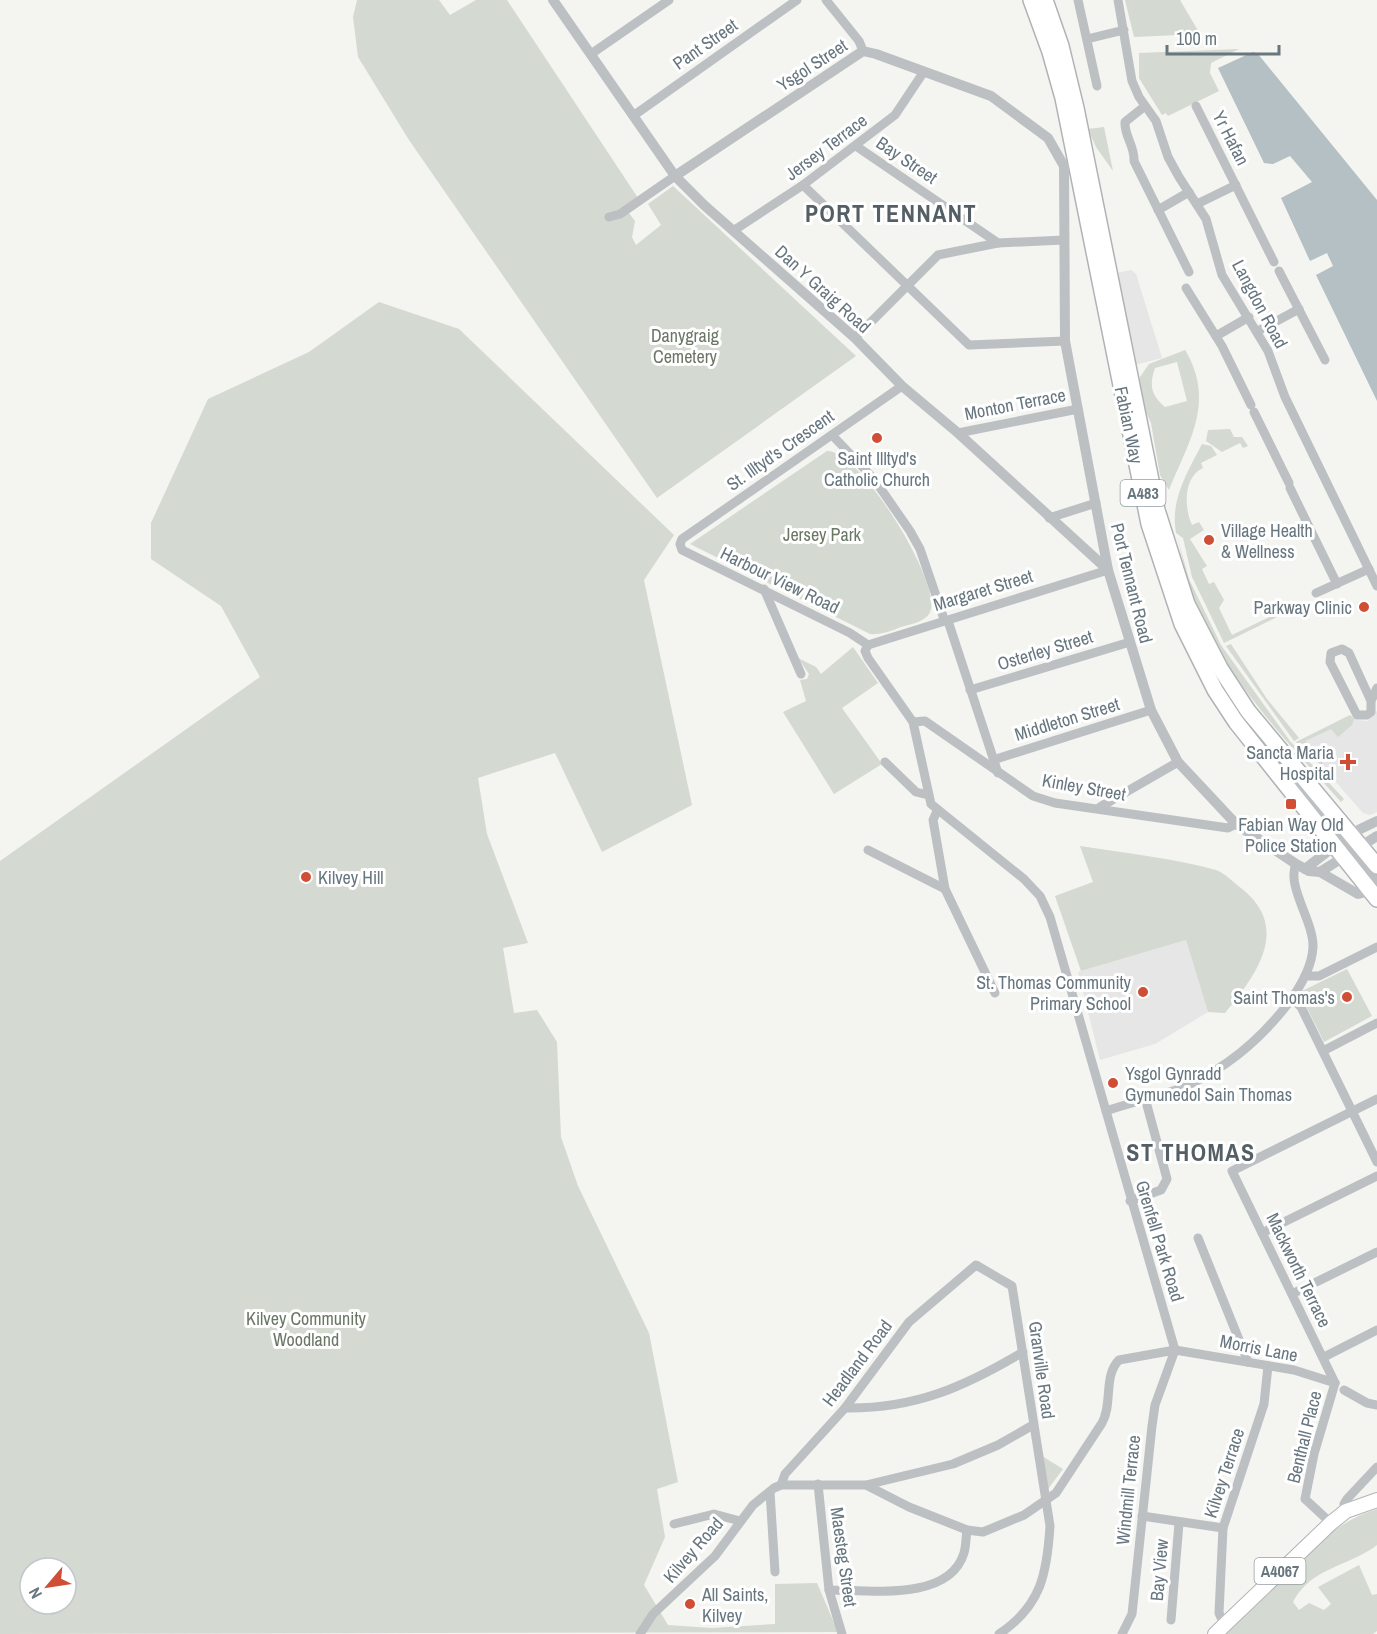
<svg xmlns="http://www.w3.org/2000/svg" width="1377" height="1634" viewBox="0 0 1377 1634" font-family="'Archivo Narrow',sans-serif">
<rect width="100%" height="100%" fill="#f4f4f1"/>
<g fill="#e5e6e5">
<polygon points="1131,270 1136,274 1162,358 1135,365 1117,273"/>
<polygon points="1377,711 1377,812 1370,815 1363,813 1300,741 1350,715 1358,720 1368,721"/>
<polygon points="1186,940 1208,1012 1155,1044 1100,1060 1078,972"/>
</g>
<g fill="#d4d9d1" fill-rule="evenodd">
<polygon points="357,0 439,0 450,15 476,0 507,0 642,204 629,213 635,221 632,237 636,245 661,225 648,204 673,186 856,356 657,498 409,140 358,57 353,17"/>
<polygon points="1125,0 1180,0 1200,34 1134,37"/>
<polygon points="1239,49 1211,63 1210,73 1219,91 1168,116 1166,113 1162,115 1139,78 1139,53"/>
<polygon points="1104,127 1113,171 1096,147 1088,129"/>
<path d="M379,302L459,329L674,535L644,580L692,805L602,852L555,753L478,778L487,834L528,943L503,948L514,1013L537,1010L557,1042L561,1137L578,1186L649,1333L678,1482L657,1489L665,1537L644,1585L668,1625L712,1628L775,1624V1584L817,1583L838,1632L0,1634V861L260,677L221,606L151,559V523L208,399L309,352ZM30,1568H66V1604H30Z"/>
<path d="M1185,350C1216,402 1189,441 1169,490L1160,475L1151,423L1141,401L1140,377L1149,364ZM1177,362L1187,401L1165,407C1151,395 1149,385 1155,368Z"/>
<polygon points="1230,429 1234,437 1242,437 1248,446 1243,448 1240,443 1222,452 1206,441 1208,430"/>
<path d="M1202,444L1211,446L1217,455L1201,463L1203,468C1183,477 1184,508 1192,525L1199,522L1204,530L1190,539L1207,566L1202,569L1209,584L1214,582L1224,600L1219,608L1232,635L1284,610L1285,613L1224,643L1192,577L1183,538L1176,533C1170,500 1187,473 1202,444Z"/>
<path d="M827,451C860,450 938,578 931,609C928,622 911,624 901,627C891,631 881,635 870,634L690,544Z"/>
<path d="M1177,536L1189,579L1221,645L1290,741L1344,799L1341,802C1287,742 1229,682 1197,606C1188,584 1183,560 1177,536Z"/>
<polygon points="1231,644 1267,699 1299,738 1294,741 1226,646"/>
<polygon points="853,647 878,683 842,708 882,764 834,794 783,712 806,701 800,680 807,679 809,674 798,658 816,667 821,674"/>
<polygon points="1350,715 1354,719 1352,725 1338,737 1331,729 1305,741 1323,763 1321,765 1297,744 1296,742"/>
<path d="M1080,846C1124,853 1173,858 1216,870C1225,873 1234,883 1241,888C1292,928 1256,975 1225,1013L1208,1012L1186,940L1081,971L1055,896L1093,882Z"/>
<polygon points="1347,969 1372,1016 1324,1042 1302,998 1302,991"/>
<polygon points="1042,1456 1063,1469 1048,1489"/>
<path d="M1377,1509V1545C1348,1567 1311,1567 1293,1602L1299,1610L1309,1603L1324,1610L1331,1604L1318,1587L1359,1565L1372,1595L1377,1594V1631L1373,1634H1226C1270,1593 1318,1526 1377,1509Z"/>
</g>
<polygon fill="#b4c0c3" points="1253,52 1258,54 1377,200 1377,401 1316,275 1333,266 1327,253 1310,261 1281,198 1312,182 1290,156 1273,164 1264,163 1218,68"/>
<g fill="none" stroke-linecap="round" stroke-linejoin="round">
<g stroke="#b0b4b7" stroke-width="16">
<polyline id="primary" points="1215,1634 1331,1523 1346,1511 1377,1500"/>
</g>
<g stroke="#b0b3b6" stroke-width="18">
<g id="trunk">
<polyline points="1031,0 1050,52 1063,98 1149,524 1182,624 1215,690 1236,722 1377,899"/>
<polyline points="1045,0 1061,46 1076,108 1157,510 1187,604 1220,668 1248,711 1377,866"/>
</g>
</g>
<g stroke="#bcc0c3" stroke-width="9">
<polyline points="826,0 859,41 863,51"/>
<polyline points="1078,0 1097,86"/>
<polyline points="1118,0 1132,81 1139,97 1156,121 1168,157 1179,177 1206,219 1222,275 1268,351 1285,397 1377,586"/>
<polyline points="1087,39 1124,30"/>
<polyline points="591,54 669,0"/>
<path d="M1145,106L1125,122C1124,136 1135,146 1134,161L1189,272"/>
<polyline points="1196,106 1274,262"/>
<polyline points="633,116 797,0"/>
<polyline points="856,146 998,243"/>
<polyline points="803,185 969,345 1065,341"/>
<polyline points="1197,204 1236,185"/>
<polyline points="1158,210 1189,192"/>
<polyline points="609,217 620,214 675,176"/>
<polyline points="733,231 803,185 895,115 923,73"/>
<polyline points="1279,271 1325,360"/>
<polyline points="1186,288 1222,346 1251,405"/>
<polyline points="1258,331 1299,309"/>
<polyline points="1216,336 1249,317"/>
<polyline points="855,338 938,255 998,243 1064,240"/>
<polyline points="1254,412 1289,483"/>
<polyline points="958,433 1078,409"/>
<polyline points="832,435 874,479 910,531 920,549 944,619 949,624 998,773"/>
<polyline points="1290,488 1337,584"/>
<polyline points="1049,518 1096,503"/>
<polyline points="764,589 801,674"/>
<polyline points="1316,593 1369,569"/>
<polyline points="868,645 865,651 868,658 913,722 931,804 1024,879 1040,896 1050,917 1175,1350"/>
<polyline points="868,645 850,633 682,550 680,544 682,539 902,386"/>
<polyline points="868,645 1108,570"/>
<polyline points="970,690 1130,642"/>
<polyline points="1371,701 1349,653 1342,649 1331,653 1330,662 1357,715 1367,715 1371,712 1371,701 1377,688"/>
<polyline points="913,722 925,721 1033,796 1055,803 1228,828 1236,824"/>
<polyline points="993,760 1151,710"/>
<polyline points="885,762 916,792 928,795"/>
<polyline points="1100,807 1178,762"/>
<polyline points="937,811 933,820 945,889 995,993"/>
<polyline points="868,850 945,889"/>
<polyline points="1305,976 1319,976 1377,947"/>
<polyline points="1292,998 1301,1007 1377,1162"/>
<polyline points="1323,1051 1377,1023"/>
<path d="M1106,1111C1129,1103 1153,1098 1176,1090C1220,1073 1258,1042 1287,1005C1299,989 1312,968 1313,947C1314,922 1286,886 1296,864"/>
<polyline points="1130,1201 1161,1190 1167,1179 1145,1098"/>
<polyline points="1262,1233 1377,1176"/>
<polyline points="1198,1238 1248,1362"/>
<polyline points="1292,1294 1377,1252"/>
<polyline points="1324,1357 1377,1330"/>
<polyline points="1335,1383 1232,1171 1377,1099"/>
<polyline points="1344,1390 1367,1403 1377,1405"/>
<path d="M845,1408C915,1409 964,1387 1023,1352"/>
<polyline points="818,1484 829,1590 842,1634"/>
<path d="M781,1485L785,1474L845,1408L909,1322L976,1265L1012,1286L1050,1526C1047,1574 1041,1606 999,1634"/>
<polyline points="866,1485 953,1464 998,1445 1033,1425"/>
<polyline points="770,1492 775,1572"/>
<polyline points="1346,1511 1344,1504 1347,1499 1377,1467"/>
<polyline points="1142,1516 1223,1528"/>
<polyline points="1331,1523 1305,1499 1314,1454 1335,1383"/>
<polyline points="674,1524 714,1514 740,1521"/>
<path d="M829,1590C869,1590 949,1602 964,1553C966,1546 966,1537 967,1530"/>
<polyline points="1171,1620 1179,1523"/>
<polyline points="1225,1626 1219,1613 1223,1528 1264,1404 1268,1366"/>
<path d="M640,1634L653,1614L715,1556L753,1505L774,1488L781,1485H866L909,1507L967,1530L983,1532L1024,1515L1056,1493L1102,1423C1113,1404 1103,1376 1119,1360L1175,1350L1294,1370L1335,1383"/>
<polyline points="1122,1634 1132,1614 1152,1426 1155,1405 1175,1350"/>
</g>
<g stroke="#bcc0c3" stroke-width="10">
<polyline points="553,0 675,176 704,205 855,338 902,386 958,433 1108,570"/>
<polyline points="675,176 863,51 876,54 991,96 1048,138 1064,166 1065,341 1108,570 1151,710 1178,762 1236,824 1296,864 1309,871 1320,872 1377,836"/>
<polyline points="1291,767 1298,785 1344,840 1343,856"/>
<polyline points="1350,846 1377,884"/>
<polyline points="1305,869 1350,834 1377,821"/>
<polyline points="1320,872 1358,894 1371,891"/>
</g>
<use href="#primary" stroke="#fff" stroke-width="14"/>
<use href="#trunk" stroke="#fff" stroke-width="15"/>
</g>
<g fill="#d04d36" stroke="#fff" stroke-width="2">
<circle cx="877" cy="438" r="6"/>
<circle cx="1209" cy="540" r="6"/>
<circle cx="1364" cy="607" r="6"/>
<path d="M1345 753h6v6h6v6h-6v6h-6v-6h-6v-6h6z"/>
<rect x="1285" y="798" width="12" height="12" rx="3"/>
<circle cx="306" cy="877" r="6"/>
<circle cx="1143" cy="992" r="6"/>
<circle cx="1347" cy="997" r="6"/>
<circle cx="1113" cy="1083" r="6"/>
<circle cx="690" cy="1604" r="6"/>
</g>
<g text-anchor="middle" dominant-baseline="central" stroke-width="6" stroke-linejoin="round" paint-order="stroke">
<g fill="#fff" stroke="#959fa5" stroke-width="1.5">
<rect x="1120.5" y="480" width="45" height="26" rx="4.5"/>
<rect x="1254.5" y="1558" width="51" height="26" rx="4.5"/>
</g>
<g font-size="16" font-weight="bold" fill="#67767f">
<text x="1143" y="493">A483</text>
<text x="1280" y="1571">A4067</text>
</g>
<g font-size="18" fill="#67767f" stroke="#fff">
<text transform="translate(705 44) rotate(-35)">Pant Street</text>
<text transform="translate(812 65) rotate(-33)">Ysgol Street</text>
<text transform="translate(1231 138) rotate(63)">Yr Hafan</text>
<text transform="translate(826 147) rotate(-37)">Jersey Terrace</text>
<text transform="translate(907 160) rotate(34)">Bay Street</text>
<text transform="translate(823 289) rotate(42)">Dan Y Graig Road</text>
<text transform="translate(1260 304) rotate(62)">Langdon Road</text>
<text transform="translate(1015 404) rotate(-11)">Monton Terrace</text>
<text transform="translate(1129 425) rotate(78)">Fabian Way</text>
<text transform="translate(780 450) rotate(-35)">St. Illtyd's Crescent</text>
<text transform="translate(780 580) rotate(26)">Harbour View Road</text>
<text transform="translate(1132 583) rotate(76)">Port Tennant Road</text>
<text transform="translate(983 590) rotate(-17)">Margaret Street</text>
<text transform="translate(1045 650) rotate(-17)">Osterley Street</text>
<text transform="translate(1067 719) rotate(-17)">Middleton Street</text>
<text transform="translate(1084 787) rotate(10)">Kinley Street</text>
<text transform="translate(1160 1241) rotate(73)">Grenfell Park Road</text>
<text transform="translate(1299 1270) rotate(64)">Mackworth Terrace</text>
<text transform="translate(1259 1348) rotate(11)">Morris Lane</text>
<text transform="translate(857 1363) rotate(-53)">Headland Road</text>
<text transform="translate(1042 1370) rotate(82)">Granville Road</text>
<text transform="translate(1304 1437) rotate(-76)">Benthall Place</text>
<text transform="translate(1224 1473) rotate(-72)">Kilvey Terrace</text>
<text transform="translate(1128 1490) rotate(-84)">Windmill Terrace</text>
<text transform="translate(693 1550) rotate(-49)">Kilvey Road</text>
<text transform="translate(844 1557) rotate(82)">Maesteg Street</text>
<text transform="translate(1159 1570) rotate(-85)">Bay View</text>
</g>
<g font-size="18" fill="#6a7765" stroke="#fff">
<text x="685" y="335">Danygraig<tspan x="685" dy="21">Cemetery</tspan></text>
<text x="822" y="534">Jersey Park</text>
<text x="306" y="1318">Kilvey Community<tspan x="306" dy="21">Woodland</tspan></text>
</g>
<g font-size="18" fill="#67767f" stroke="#fff" text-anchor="start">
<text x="877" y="458" text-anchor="middle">Saint Illtyd's<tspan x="877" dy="21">Catholic Church</tspan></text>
<text x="1221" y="530">Village Health<tspan x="1221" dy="21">&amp; Wellness</tspan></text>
<text x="1352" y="607" text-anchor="end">Parkway Clinic</text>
<text x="1334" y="752" text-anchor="end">Sancta Maria<tspan x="1334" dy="21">Hospital</tspan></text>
<text x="1291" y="824" text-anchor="middle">Fabian Way Old<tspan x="1291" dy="21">Police Station</tspan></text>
<text x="318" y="877">Kilvey Hill</text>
<text x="1131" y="982" text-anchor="end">St. Thomas Community<tspan x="1131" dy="21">Primary School</tspan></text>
<text x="1335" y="997" text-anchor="end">Saint Thomas's</text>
<text x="1125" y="1073">Ysgol Gynradd<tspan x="1125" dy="21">Gymunedol Sain Thomas</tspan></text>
<text x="702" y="1594">All Saints,<tspan x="702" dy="21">Kilvey</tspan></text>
</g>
<g font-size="24" font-weight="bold" letter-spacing="1.5" fill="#545f65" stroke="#fff">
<text x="891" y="213">PORT TENNANT</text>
<text x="1191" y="1152">ST THOMAS</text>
</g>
</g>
<g transform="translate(48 1586) rotate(241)"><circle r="28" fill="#ffffff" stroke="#c2c8cc" stroke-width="1.5"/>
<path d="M0-4.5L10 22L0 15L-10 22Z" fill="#d04d36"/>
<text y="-9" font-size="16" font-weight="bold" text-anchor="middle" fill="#67767f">N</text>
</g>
<path d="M1167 45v9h112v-9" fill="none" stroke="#67767f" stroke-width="3"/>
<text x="1176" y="45" font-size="18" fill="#67767f" stroke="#ffffff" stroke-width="4.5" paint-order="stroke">100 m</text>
</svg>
